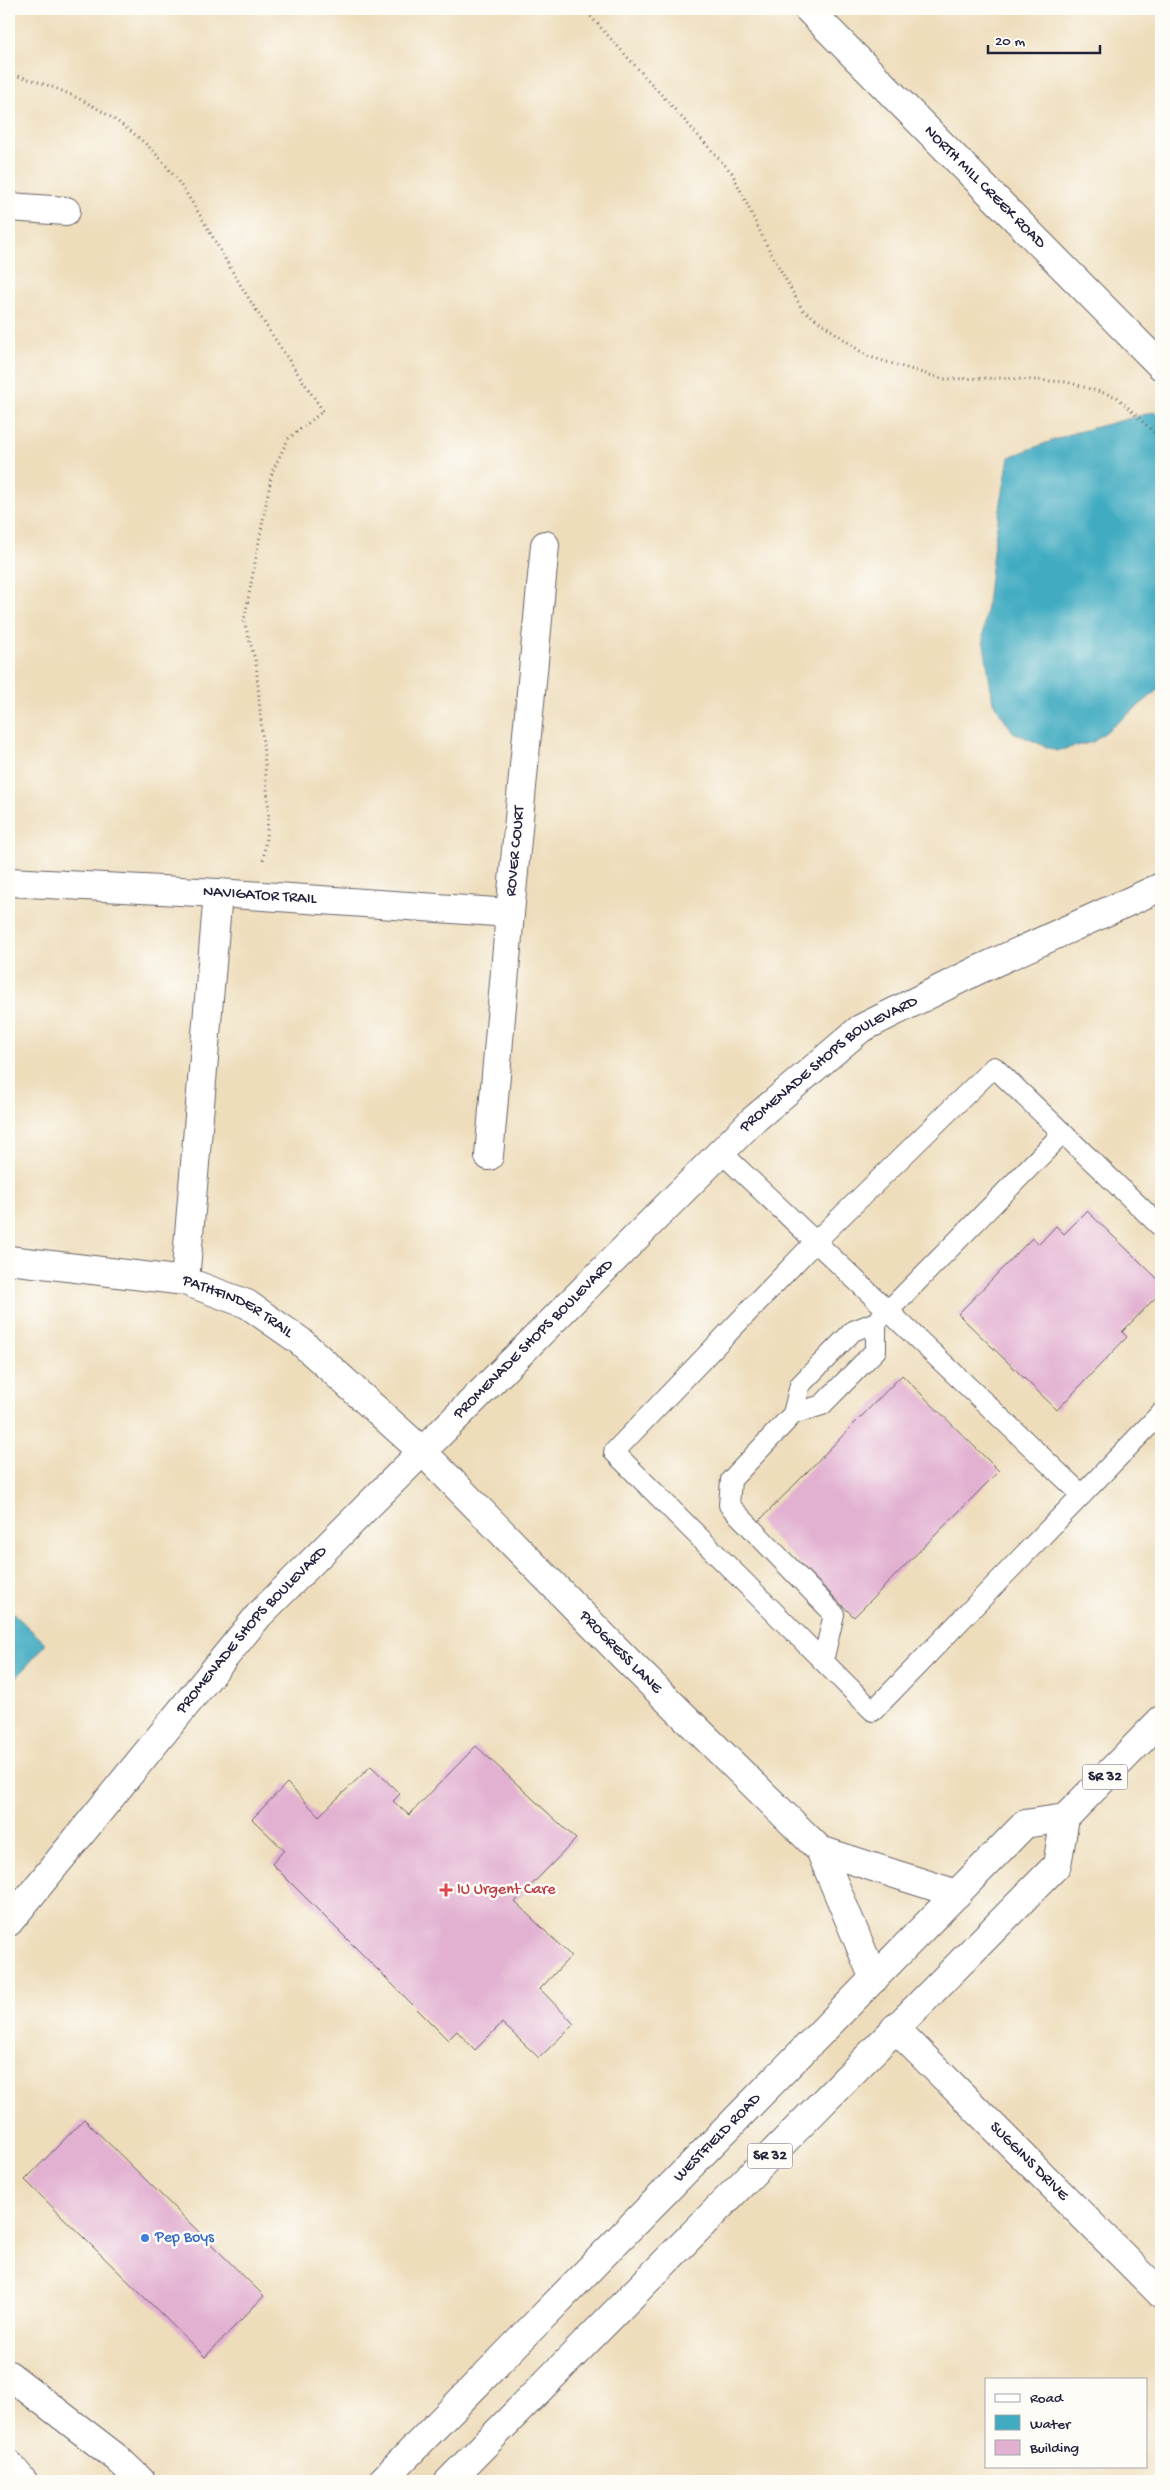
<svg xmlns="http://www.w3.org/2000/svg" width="1170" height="2490" viewBox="0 0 1170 2490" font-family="'Gochi Hand',sans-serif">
<rect width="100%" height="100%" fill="#fdfcf7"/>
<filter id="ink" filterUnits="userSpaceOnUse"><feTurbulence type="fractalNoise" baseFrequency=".02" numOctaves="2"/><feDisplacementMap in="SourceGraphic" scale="10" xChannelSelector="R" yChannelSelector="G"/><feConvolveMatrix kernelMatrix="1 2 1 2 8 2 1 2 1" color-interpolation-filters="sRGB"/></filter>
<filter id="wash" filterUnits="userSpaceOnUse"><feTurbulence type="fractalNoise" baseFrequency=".0096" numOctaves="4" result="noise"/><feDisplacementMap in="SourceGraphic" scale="20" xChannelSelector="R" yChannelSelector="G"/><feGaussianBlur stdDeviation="1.12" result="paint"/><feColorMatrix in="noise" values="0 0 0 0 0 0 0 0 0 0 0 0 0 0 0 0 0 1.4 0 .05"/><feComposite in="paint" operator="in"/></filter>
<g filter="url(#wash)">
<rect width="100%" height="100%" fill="#edb"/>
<g fill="#41abc1" stroke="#32667e">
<polygon points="1154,412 1161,417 1161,688 1093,742 1056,751 1013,732 993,702 983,638 994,543 1009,457 1070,434"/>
<polygon points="9,1609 46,1644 9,1686"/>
</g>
<g id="blocks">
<g fill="#e2b0d1">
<polygon points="1087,1211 1161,1282 1161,1292 1122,1332 1127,1337 1057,1410 958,1314 1032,1238 1039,1244 1056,1226 1064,1234"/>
<polygon points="902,1375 999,1471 854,1617 758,1522"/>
<polygon points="476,1746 576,1839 515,1902 571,1956 540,1989 574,2024 539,2058 502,2023 475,2050 457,2031 448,2040 272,1864 284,1850 252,1819 287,1783 319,1816 371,1766 400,1794 393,1801 409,1815"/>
<polygon points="84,2119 264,2296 205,2357 25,2180"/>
</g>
</g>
</g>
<g filter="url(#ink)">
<use href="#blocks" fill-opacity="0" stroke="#696368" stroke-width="1"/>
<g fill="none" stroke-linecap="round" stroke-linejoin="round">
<g stroke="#696368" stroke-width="22">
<g id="service">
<polyline points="722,1153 1082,1495"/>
<polyline points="1161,1227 994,1067 815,1242 614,1452 873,1711 1161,1413"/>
<polyline points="793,1414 822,1405 876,1350 876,1322"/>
<polyline points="823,1661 834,1614 729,1505 731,1480 793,1414 800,1385 853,1331 876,1322 889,1310 1063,1133"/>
</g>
</g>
<g stroke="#696368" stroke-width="30">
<g id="minor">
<path id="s1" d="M808,9L1161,366"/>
<polyline points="9,207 66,211"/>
<path id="s2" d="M9,882L218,893L510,913"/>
<path id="s3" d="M489,1156L510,913L545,545"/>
<path id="s4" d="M9,1260L185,1281L247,1304L300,1341L423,1452L627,1660L820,1850L874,1979"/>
<polyline points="185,1281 218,893"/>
<polyline points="820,1850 957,1894"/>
<path id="s5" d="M9,1922L259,1615L751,1122L860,1029L976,971L1161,887"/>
<path id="s6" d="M895,2028L1161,2294"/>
<polyline points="9,2375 117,2458 141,2481"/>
<polyline points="9,2464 23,2481"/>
</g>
</g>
<g stroke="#696368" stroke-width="30">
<g id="primary">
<path id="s7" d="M382,2481L1025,1824L1065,1818L1161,1720"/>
<polyline points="449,2481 1057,1865 1065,1818"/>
</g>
</g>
<g stroke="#696368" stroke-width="3" stroke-dasharray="1 4" stroke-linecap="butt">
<polyline points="584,9 732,173 765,242 802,309 867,356 943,379 1002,378 1067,382 1117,397 1161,439"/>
<path d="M9,74C60,85 113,112 151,149C186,183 214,242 240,284C266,327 295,369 323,411L288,439L272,472L244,621L256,663L269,812L263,862"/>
</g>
<use href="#service" stroke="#fff" stroke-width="20"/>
<use href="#minor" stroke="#fff" stroke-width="28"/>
<use href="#primary" stroke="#fff" stroke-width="28"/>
</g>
</g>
<path fill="#e0444e" stroke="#fdfcf7" stroke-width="2" d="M443.5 1882.5h5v5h5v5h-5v5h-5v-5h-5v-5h5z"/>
<circle fill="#3f7fe0" stroke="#fdfcf7" stroke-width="2" cx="145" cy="2238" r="5"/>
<g text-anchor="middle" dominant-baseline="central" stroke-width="5" stroke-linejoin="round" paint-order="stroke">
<g fill="#fdfcf7" stroke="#646373" stroke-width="1">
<rect x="1082.5" y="1764.5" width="45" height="25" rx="4"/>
<rect x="747.5" y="2143.5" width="45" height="25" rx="4"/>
</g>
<g font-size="15" font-weight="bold" fill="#22223b">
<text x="1105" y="1777">SR 32</text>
<text x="770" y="2156">SR 32</text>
</g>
<g font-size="16" fill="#22223b" stroke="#fdfcf7">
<text stroke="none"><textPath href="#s1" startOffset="251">NORTH MILL CREEK ROAD</textPath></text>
<text stroke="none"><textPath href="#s3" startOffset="306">ROVER COURT</textPath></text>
<text stroke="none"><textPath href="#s2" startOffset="251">NAVIGATOR TRAIL</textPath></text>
<text stroke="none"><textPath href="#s5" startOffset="1190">PROMENADE SHOPS BOULEVARD</textPath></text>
<text stroke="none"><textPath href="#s4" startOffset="236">PATHFINDER TRAIL</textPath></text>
<text stroke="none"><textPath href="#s5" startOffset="785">PROMENADE SHOPS BOULEVARD</textPath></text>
<text stroke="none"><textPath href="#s5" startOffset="380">PROMENADE SHOPS BOULEVARD</textPath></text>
<text stroke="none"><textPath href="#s4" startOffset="755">PROGRESS LANE</textPath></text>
<text stroke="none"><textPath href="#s7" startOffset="480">WESTFIELD ROAD</textPath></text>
<text stroke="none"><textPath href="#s6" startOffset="189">SUGGINS DRIVE</textPath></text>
</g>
<g font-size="16" fill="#be3a42" stroke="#fdfcf7" text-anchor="start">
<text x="457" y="1890">IU Urgent Care</text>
</g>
<g font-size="16" fill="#366cbe" stroke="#fdfcf7" text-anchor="start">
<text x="155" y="2238">Pep Boys</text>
</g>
</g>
<rect width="1170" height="2490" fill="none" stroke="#fdfcf7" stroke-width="30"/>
<rect x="985" y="2378" width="162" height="90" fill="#fdfcf7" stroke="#a5a5ac"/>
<rect x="995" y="2394" width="25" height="8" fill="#ffffff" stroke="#a5a5ac"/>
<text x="1030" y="2402" font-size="15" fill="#22223b">Road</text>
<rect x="995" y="2415" width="25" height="15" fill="#41abc1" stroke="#a5a5ac"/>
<text x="1030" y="2428" font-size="15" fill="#22223b">Water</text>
<rect x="995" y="2440" width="25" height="15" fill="#e2b0d1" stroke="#a5a5ac"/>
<text x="1030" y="2452" font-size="15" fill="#22223b">Building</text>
<path d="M988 45v8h112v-8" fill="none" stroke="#22223b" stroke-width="2.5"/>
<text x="995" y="45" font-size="15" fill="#22223b" stroke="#fdfcf7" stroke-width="4" paint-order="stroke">20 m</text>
</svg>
